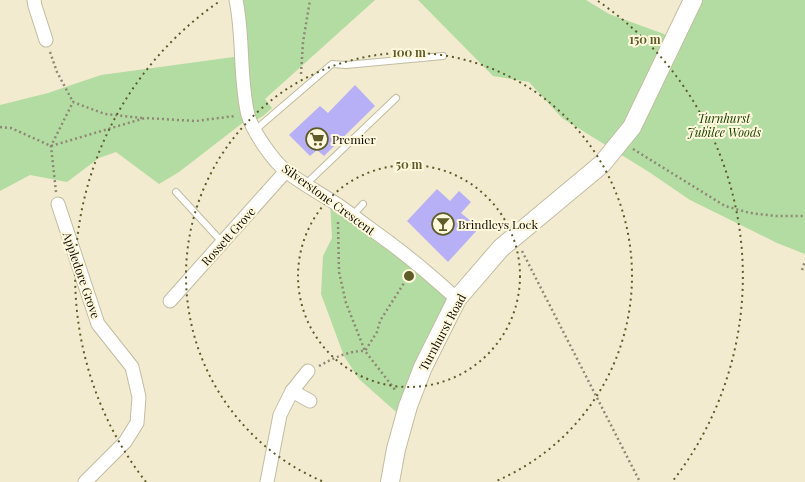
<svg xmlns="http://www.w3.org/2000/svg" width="805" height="482" viewBox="0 0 805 482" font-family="'Playfair Display',serif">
<rect width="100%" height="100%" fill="#f2ebcf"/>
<g fill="#b3dca2">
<polygon points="236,0 375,0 265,99 272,108 263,116 251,123 249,118 179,172 159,184 116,152 99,158 67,182 30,175 0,191 0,105 48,93 101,75 241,56"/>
<polygon points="418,0 586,0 609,14 675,38 693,0 805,0 805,254 777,243 690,200 649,172 562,118 529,82 493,76"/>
<polygon points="330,200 457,299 404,419 359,379 344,356 321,294 323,256 332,238"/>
</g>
<g fill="#b7b0f7">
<polygon points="355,85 375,106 324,156 317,150 310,156 289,135 320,106 328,113"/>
<polygon points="437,189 450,201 459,191 471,202 461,213 479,228 448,262 407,221"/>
</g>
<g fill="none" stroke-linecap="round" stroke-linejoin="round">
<g stroke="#c2bca1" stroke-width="8">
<g id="lane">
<polyline points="254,131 332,64 346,65 443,56"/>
<polyline points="306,184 396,98"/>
<polyline points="176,192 222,242"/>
<polyline points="352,216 363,204"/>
</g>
</g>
<g stroke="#c2bca1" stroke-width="15">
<g id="street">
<polyline points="34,0 35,6 46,40"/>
<path d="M236,0C244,38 239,77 248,115C253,132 273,161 287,172C303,184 321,194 338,205C355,217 372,230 390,243C413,260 435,279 457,299"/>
<polyline points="58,204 98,324 132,367 139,397 137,423 125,442 85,482"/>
<polyline points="170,301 286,171"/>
<polyline points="292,391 310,401"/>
<polyline points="267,482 280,415 292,391 308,371"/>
</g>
</g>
<g stroke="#c2bca1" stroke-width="20">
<polyline id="secondary" points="390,482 396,449 408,406 423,367 457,299 501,248 602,164 632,127 693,0"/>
</g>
<g stroke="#8e8875" stroke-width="2.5" stroke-dasharray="2 3" stroke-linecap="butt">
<polyline points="50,52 57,72 73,102"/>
<polyline points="301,74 303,42 310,0"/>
<polyline points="0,127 11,128 51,146 145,118 196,121 235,116"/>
<polyline points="633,149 725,206 750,213 776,216 805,216"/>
<polyline points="56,192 51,146 73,102 105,114 142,118"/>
<polyline points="338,222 339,272 346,303 365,351 396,391"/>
<polyline points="522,251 640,482"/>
<polyline points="802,270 805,261"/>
<path d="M319,366C334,358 347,351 365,351L377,332L380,321L409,275"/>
</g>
<use href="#lane" stroke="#fff" stroke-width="6"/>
<use href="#street" stroke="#fff" stroke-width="13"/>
<use href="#secondary" stroke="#fff" stroke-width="18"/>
</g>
<g fill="none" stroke="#5e5c28" stroke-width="2" stroke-dasharray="2 4">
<circle cx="409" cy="276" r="111"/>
<path d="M322 481A223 223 0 1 1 496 481"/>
<path d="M146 482A334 334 0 0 1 220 1M598 1A334 334 0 0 1 672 482"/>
</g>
<defs>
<g id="supermarket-ring" transform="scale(1.15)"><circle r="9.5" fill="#fff8dc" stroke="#5e5c28" stroke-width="1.5"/><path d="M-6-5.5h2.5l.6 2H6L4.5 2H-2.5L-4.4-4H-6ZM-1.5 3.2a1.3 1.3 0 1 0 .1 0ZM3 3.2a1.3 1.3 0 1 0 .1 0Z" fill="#5e5c28"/></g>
<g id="bar-ring" transform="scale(1.15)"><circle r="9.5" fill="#fff8dc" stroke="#5e5c28" stroke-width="1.5"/><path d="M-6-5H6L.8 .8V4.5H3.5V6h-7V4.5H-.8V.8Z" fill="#5e5c28"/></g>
</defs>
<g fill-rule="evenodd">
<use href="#supermarket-ring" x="317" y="139"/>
<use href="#bar-ring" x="443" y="224"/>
</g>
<g text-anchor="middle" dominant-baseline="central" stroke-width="4" stroke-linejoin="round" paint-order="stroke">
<g font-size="12" font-style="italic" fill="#1b4300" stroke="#fff8dc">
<text x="724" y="118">Turnhurst<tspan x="724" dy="14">Jubilee Woods</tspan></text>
</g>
<g font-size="12" fill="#110e05" stroke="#fff8dc" text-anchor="start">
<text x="332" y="139">Premier</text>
<text x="458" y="224">Brindleys Lock</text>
</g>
<g font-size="12" fill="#110e05" stroke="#fff8dc">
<text transform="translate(329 199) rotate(36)">Silverstone Crescent</text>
<text transform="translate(228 236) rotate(-48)">Rossett Grove</text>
<text transform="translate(82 275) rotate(71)">Appledore Grove</text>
<text transform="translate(442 332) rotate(-62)">Turnhurst Road</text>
</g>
</g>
<circle cx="409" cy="276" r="6" fill="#5e5c28" stroke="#fff8dc" stroke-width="2"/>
<g font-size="12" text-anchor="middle" font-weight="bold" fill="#5e5c28" stroke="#fff8dc" stroke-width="4" stroke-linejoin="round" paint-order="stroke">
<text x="645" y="44">150 m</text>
<text x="409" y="57">100 m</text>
<text x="409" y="169">50 m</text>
</g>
</svg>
